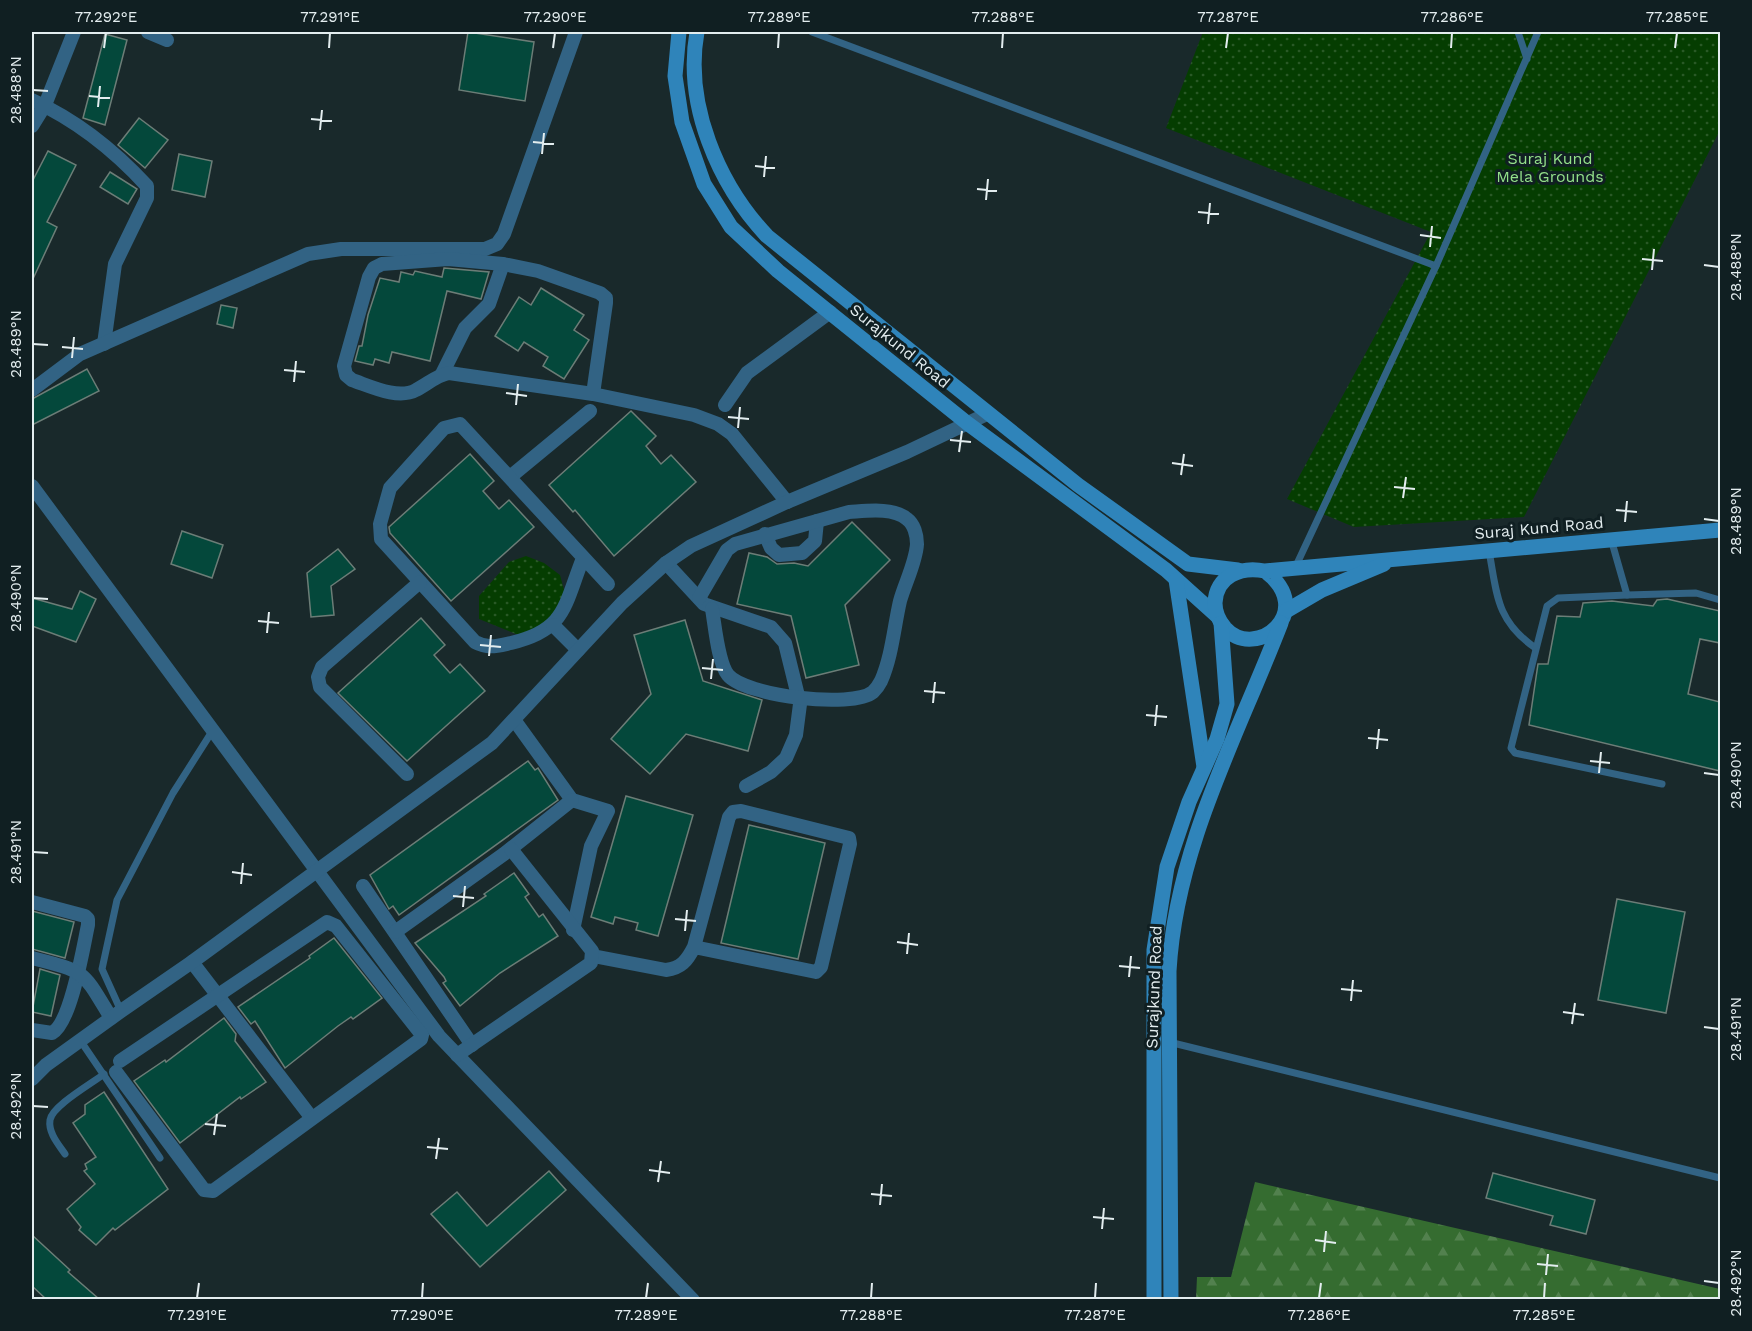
<svg xmlns="http://www.w3.org/2000/svg" width="1752" height="1331" viewBox="0 0 1752 1331" font-family="'Work Sans',sans-serif">
<defs>
<pattern id="forest-firs" width="22" height="20" patternUnits="userSpaceOnUse" patternTransform="scale(1.5)"><rect width="22" height="20" fill="#356c30"/><path d="M5 1l3.5 6h-7zM16 11l3.5 6h-7z" fill="#52814e"/></pattern>
<pattern id="park-dots" width="8" height="8" patternUnits="userSpaceOnUse" patternTransform="scale(1.5)"><rect width="8" height="8" fill="#053d01"/><path d="M2 2h.1M6 6h.1" fill="none" stroke="#295926" stroke-width="1.8" stroke-linecap="round"/></pattern>
</defs>
<rect width="100%" height="100%" fill="#19292b"/>
<polygon fill="url(#forest-firs)" points="1255,1182 1720,1289 1720,1299 1196,1299 1197,1277 1231,1277"/>
<g fill="url(#park-dots)">
<polygon points="1203,32 1720,32 1720,130 1524,517 1354,527 1287,499 1431,232 1166,128"/>
<polygon points="526,556 544,563 560,575 564,590 563,606 531,635 516,634 479,619 479,596 509,562"/>
</g>
<g fill="#04483b" stroke="#6c7d77" stroke-width="1.5">
<polygon points="468,32 534,42 525,101 459,90"/>
<polygon points="105,34 127,40 105,125 83,118"/>
<polygon points="139,118 168,140 145,168 118,145"/>
<polygon points="48,151 76,165 47,222 57,227 32,281 32,182"/>
<polygon points="179,154 212,161 205,197 172,190"/>
<polygon points="110,172 137,189 128,204 100,187"/>
<polygon points="444,268 489,272 481,299 447,291 430,361 392,352 389,363 375,359 373,365 355,361 359,346 362,346 368,315 380,278 399,282 401,272 413,275 415,271 442,277"/>
<polygon points="541,288 584,315 574,330 589,340 564,379 543,366 548,357 524,342 518,351 495,336 519,297 531,305"/>
<polygon points="221,305 237,308 233,328 217,324"/>
<polygon points="87,369 99,391 32,425 32,399"/>
<polygon points="631,411 656,436 646,446 661,464 671,455 696,482 614,556 575,510 573,512 549,485"/>
<polygon points="470,454 494,481 483,491 499,509 509,500 534,527 451,601 390,533 389,527"/>
<polygon points="852,522 890,560 845,605 859,665 806,678 791,616 737,604 749,553 767,557 777,564 794,563 808,566"/>
<polygon points="182,531 223,545 212,578 171,564"/>
<polygon points="338,549 355,569 331,586 334,615 311,617 307,573"/>
<polygon points="80,591 96,599 76,642 32,626 32,598 72,609"/>
<polygon points="1667,599 1720,611 1720,643 1700,639 1688,694 1720,702 1720,771 1529,725 1538,664 1548,664 1557,616 1580,617 1583,603 1612,601 1653,606 1657,600"/>
<polygon points="421,618 445,645 434,655 450,673 460,664 485,691 407,761 338,693"/>
<polygon points="685,620 703,681 762,700 748,751 686,734 650,774 611,739 651,694 634,635"/>
<polygon points="528,761 535,770 538,768 558,800 399,915 393,906 389,909 370,875"/>
<polygon points="626,796 693,815 658,936 636,930 638,923 615,917 613,924 591,917"/>
<polygon points="749,825 825,843 798,959 721,943"/>
<polygon points="514,873 529,894 525,897 539,917 543,914 558,936 500,973 460,1006 443,983 446,981 444,977 415,943 486,896 484,894"/>
<polygon points="1617,899 1685,912 1666,1013 1598,1000"/>
<polygon points="32,911 74,922 65,958 32,949"/>
<polygon points="334,938 382,998 353,1019 351,1017 338,1026 285,1068 255,1021 251,1024 238,1007 310,958 309,956"/>
<polygon points="40,969 60,975 51,1016 32,1012"/>
<polygon points="224,1018 236,1034 235,1041 266,1082 241,1099 240,1097 180,1143 134,1081 165,1060 166,1062"/>
<polygon points="104,1092 168,1189 115,1230 113,1228 96,1245 79,1230 81,1227 67,1209 95,1184 84,1171 87,1169 85,1164 96,1157 73,1123 85,1114 85,1105"/>
<polygon points="549,1171 566,1190 480,1267 431,1214 457,1192 487,1226"/>
<polygon points="1493,1173 1595,1200 1586,1234 1550,1225 1553,1216 1486,1198"/>
<polygon points="32,1235 70,1270 68,1272 99,1299 46,1299 32,1286"/>
</g>
<g fill="none" stroke-linecap="round" stroke-linejoin="round">
<g stroke="#326384" stroke-width="7">
<polyline points="812,32 1436,266"/>
<polyline points="1518,32 1527,59"/>
<polyline points="1611,539 1627,595 1696,593 1720,600"/>
<path d="M1489,551C1497,594 1496,620 1534,647"/>
<polyline points="1295,568 1436,266 1538,32"/>
<polyline points="1627,595 1558,598 1547,606 1511,748 1515,753 1662,784"/>
<polyline points="121,1011 102,969 117,900 173,793 213,730"/>
<polyline points="80,1040 160,1158"/>
<polyline points="1169,1042 1720,1178"/>
<path d="M65,1154C59,1145 48,1133 50,1120C52,1106 91,1084 104,1074"/>
</g>
<g stroke="#326384" stroke-width="14">
<polyline points="148,32 167,40"/>
<path d="M32,100C76,120 114,150 147,186V198L115,264L104,344"/>
<polyline points="32,126 45,105 74,32"/>
<polyline points="442,374 465,328 489,304 503,264"/>
<polyline points="32,390 80,354 308,254 341,249 485,249 497,244 504,234 576,32"/>
<path d="M593,394L606,303V298L600,293L538,271L503,264L448,259L382,264L374,268L369,277L344,366L346,375L352,380C370,386 398,400 416,390C428,384 435,376 449,373L593,394L694,415L718,424L732,434L787,502"/>
<polyline points="725,405 747,373 830,312"/>
<polyline points="510,477 590,411"/>
<polyline points="32,486 439,1036 693,1300"/>
<polyline points="765,534 771,548 779,555 802,553 815,541 817,521"/>
<path d="M583,558C564,606 566,630 511,643C497,646 488,649 475,642L381,539L380,524L390,488L444,428L460,424L608,584"/>
<polyline points="666,563 704,604 771,627 785,643 800,704 796,735 786,758 771,772 746,786"/>
<path d="M699,598L727,550L735,544L849,512C866,511 893,507 907,519C914,524 917,535 917,544C916,562 905,583 900,601C894,627 892,656 881,681C879,685 876,689 873,692C852,709 745,696 728,675C718,663 715,626 712,609"/>
<polyline points="553,625 578,650"/>
<polyline points="515,721 572,800 608,811 591,846 573,930"/>
<polyline points="407,774 320,687 318,677 322,667 420,582"/>
<polyline points="363,886 472,1045"/>
<path d="M32,902L85,916L88,919V925C83,948 71,1023 52,1033L32,1030"/>
<polyline points="395,932 504,854 572,800"/>
<path d="M593,956L666,970C681,968 687,961 694,947L729,817L733,812L741,811L849,838L850,844L821,967L816,972L694,947"/>
<path d="M32,958C87,972 82,970 111,1018"/>
<polyline points="192,962 311,1117"/>
<polyline points="457,1055 591,963 592,951 511,849"/>
<polyline points="116,1072 204,1190 213,1191 421,1039 422,1035 336,926 327,922 120,1061"/>
<polyline points="32,1079 46,1065 121,1011 192,962 492,743 622,603 666,563 691,546 787,502 907,452 987,414"/>
</g>
<g stroke="#2f84ba" stroke-width="15">
<polyline points="679,32 675,76 682,122 704,184 731,227 778,271 967,423 1166,570 1216,615"/>
<path d="M697,32C684,104 718,184 767,236L1078,485L1188,564L1238,570"/>
<path d="M1265,571C1318,611 1256,662 1225,628C1219,621 1215,613 1215,603C1216,576 1241,566 1265,571L1720,530"/>
<polyline points="1176,580 1204,767"/>
<polyline points="1286,611 1322,590 1384,564"/>
<polyline points="1154,1300 1154,950 1167,867 1189,802 1217,739 1227,704 1221,623"/>
<path d="M1171,1300L1169,971C1176,847 1237,737 1281,623"/>
</g>
</g>
<path fill="none" stroke="#e3edef" stroke-width="2" d="M104,48L106,33M329,48L330,33M553,48L555,33M778,48L779,33M1002,48L1003,33M1226,48L1228,33M1451,48L1452,33M1675,48L1677,33M33,90L48,91M89,96L110,98M98,107L100,86M311,119L332,121M320,130L322,110M533,142L554,144M542,154L544,133M755,166L775,168M764,177L766,156M977,189L997,191M986,200L988,179M1198,212L1219,214M1208,224L1210,203M1420,235L1441,238M1430,247L1432,226M1642,259L1663,261M1704,265L1719,267M1652,270L1654,249M33,344L48,345M62,347L83,349M72,358L74,337M284,370L305,372M294,382L296,361M506,393L527,396M516,405L518,384M728,417L749,419M738,428L740,407M950,440L971,442M959,452L962,431M1172,463L1193,466M1181,475L1184,454M1394,487L1415,489M1403,498L1406,477M1616,510L1637,512M1704,519L1719,521M1625,522L1627,501M33,598L48,599M258,621L279,623M267,633L269,612M480,645L501,647M489,656L491,635M702,668L723,670M711,679L713,659M924,691L945,693M933,703L935,682M1146,715L1167,717M1155,726L1157,705M1368,738L1388,740M1377,749L1379,729M1590,761L1610,763M1599,773L1601,752M1704,773L1719,775M33,852L48,853M232,872L252,875M241,884L243,863M453,896L474,898M463,907L465,886M675,919L696,921M685,931L687,910M897,942L918,945M907,954L909,933M1119,966L1140,968M1129,977L1131,956M1341,989L1362,991M1351,1001L1353,980M1563,1012L1584,1015M1572,1024L1575,1003M1704,1027L1719,1029M33,1106L48,1107M205,1124L226,1126M214,1135L217,1114M427,1147L448,1149M436,1159L439,1138M649,1170L670,1173M658,1182L661,1161M871,1194L892,1196M880,1205L882,1184M1093,1217L1114,1219M1102,1229L1104,1208M1315,1240L1336,1243M1324,1252L1326,1231M1537,1264L1558,1266M1546,1275L1548,1254M1704,1281L1719,1283M197,1298L199,1283M422,1298L423,1283M646,1298L648,1283M871,1298L872,1283M1095,1298L1096,1283M1319,1298L1321,1283M1544,1298L1545,1283"/>
<g text-anchor="middle" dominant-baseline="central" stroke-width="6" stroke-linejoin="round" paint-order="stroke">
<g font-size="16" fill="#93e08a" stroke="#101f22">
<text x="1550" y="158">Suraj Kund<tspan x="1550" dy="18">Mela Grounds</tspan></text>
</g>
<g font-size="16" fill="#e3edef" stroke="#101f22">
<text transform="translate(900 346) rotate(39)">Surajkund Road</text>
<text transform="translate(1539 528) rotate(-5)">Suraj Kund Road</text>
<text transform="translate(1154 987) rotate(-88)">Surajkund Road</text>
</g>
</g>
<rect width="1752" height="1331" fill="none" stroke="#101f22" stroke-width="66"/>
<rect x="33" y="33" width="1686" height="1265" fill="none" stroke="#e3edef" stroke-width="2"/>
<g font-size="15" text-anchor="middle" fill="#e3edef">
<text x="106" y="22">77.292°E</text>
<text x="330" y="22">77.291°E</text>
<text x="555" y="22">77.290°E</text>
<text x="779" y="22">77.289°E</text>
<text x="1003" y="22">77.288°E</text>
<text x="1228" y="22">77.287°E</text>
<text x="1452" y="22">77.286°E</text>
<text x="1677" y="22">77.285°E</text>
<text transform="translate(16 90) rotate(-90)" y="5">28.488°N</text>
<text transform="translate(1736 267) rotate(-90)" y="5">28.488°N</text>
<text transform="translate(16 344) rotate(-90)" y="5">28.489°N</text>
<text transform="translate(1736 521) rotate(-90)" y="5">28.489°N</text>
<text transform="translate(16 598) rotate(-90)" y="5">28.490°N</text>
<text transform="translate(1736 775) rotate(-90)" y="5">28.490°N</text>
<text transform="translate(16 852) rotate(-90)" y="5">28.491°N</text>
<text transform="translate(1736 1029) rotate(-90)" y="5">28.491°N</text>
<text transform="translate(16 1106) rotate(-90)" y="5">28.492°N</text>
<text transform="translate(1736 1283) rotate(-90)" y="5">28.492°N</text>
<text x="197" y="1320">77.291°E</text>
<text x="422" y="1320">77.290°E</text>
<text x="646" y="1320">77.289°E</text>
<text x="871" y="1320">77.288°E</text>
<text x="1095" y="1320">77.287°E</text>
<text x="1319" y="1320">77.286°E</text>
<text x="1544" y="1320">77.285°E</text>
</g>
</svg>
